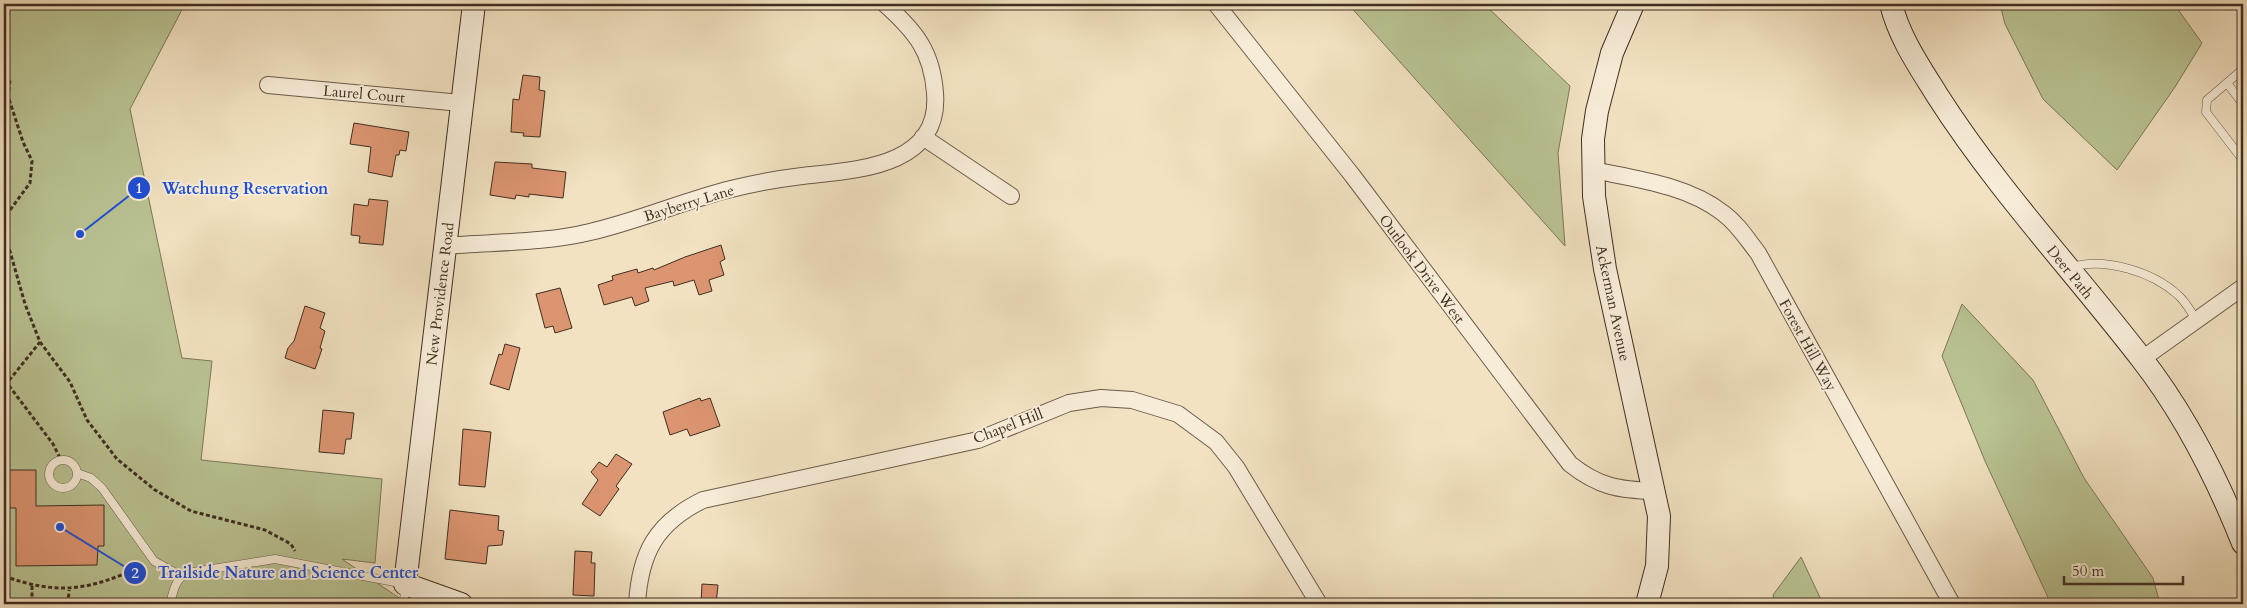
<svg xmlns="http://www.w3.org/2000/svg" width="2247" height="608" viewBox="0 0 2247 608" font-family="Cardo,serif">
<rect width="100%" height="100%" fill="#f2e2c1"/>
<filter id="stains"><feTurbulence type="fractalNoise" baseFrequency=".004" numOctaves="4"/><feColorMatrix values="0 0 0 0 .2 0 0 0 0 .09 0 0 0 0 .02 0 0 0 .5 -.17"/></filter>
<radialGradient id="worn" r=".72"><stop offset=".6" stop-color="#630" stop-opacity="0"/><stop offset="1" stop-color="#630" stop-opacity=".3"/></radialGradient>
<g fill="#bac393" stroke="#7c785a">
<polygon points="4,4 185,4 130,109 182,358 212,361 201,460 382,479 375,563 342,559 408,604 4,604"/>
<polygon points="1348,4 1484,4 1570,86 1558,153 1565,246"/>
<polygon points="2000,4 2174,4 2202,43 2175,87 2117,170 2043,99 2005,24"/>
<polygon points="1962,304 2033,380 2084,478 2153,578 2160,604 2051,604 1985,461 1942,356"/>
<polygon points="1801,557 1823,604 1775,604 1773,595"/>
</g>
<g fill="#dc9571" stroke="#3f2e22">
<polygon points="523,75 540,77 539,90 545,91 540,137 523,136 524,133 511,132 513,99 519,100"/>
<polygon points="354,123 409,132 406,151 400,150 399,155 396,155 392,177 368,172 371,147 350,144"/>
<polygon points="495,162 532,164 532,168 566,172 563,198 529,194 529,197 516,195 515,199 490,195"/>
<polygon points="369,199 388,201 383,245 359,243 360,236 351,235 354,204 368,206"/>
<polygon points="721,245 725,259 720,262 724,275 709,280 712,291 699,295 694,280 674,286 673,281 645,288 649,301 635,306 632,297 604,305 598,285 613,280 612,276 637,269 638,273 653,268 654,270 685,257"/>
<polygon points="560,288 572,328 555,333 553,326 545,328 536,294"/>
<polygon points="305,306 325,313 320,328 325,331 320,348 322,349 315,369 285,358 288,348 294,341"/>
<polygon points="505,344 520,348 509,390 490,384 499,354 502,355"/>
<polygon points="700,398 701,401 710,398 720,426 690,436 687,429 670,435 663,412"/>
<polygon points="323,410 354,413 351,439 346,439 344,454 319,452"/>
<polygon points="463,429 491,432 485,487 459,485"/>
<polygon points="616,454 632,464 616,486 619,489 600,516 582,504 598,480 591,472 599,462 607,467"/>
<polygon points="4,470 36,470 36,506 104,505 104,546 98,546 97,565 16,566 16,508 4,508"/>
<polygon points="450,510 499,516 498,530 504,531 502,545 488,546 486,564 445,559"/>
<polygon points="575,551 592,552 591,563 595,563 594,596 573,595"/>
<polygon points="702,584 718,585 716,604 701,604"/>
</g>
<g fill="none" stroke-linecap="round" stroke-linejoin="round">
<g stroke="#6c5b4a" stroke-width="9">
<g id="lane">
<polyline points="2243,69 2207,100 2206,112 2243,160"/>
<polyline points="2227,83 2243,104"/>
<path d="M2072,267C2105,257 2153,272 2178,295C2186,302 2191,312 2197,321"/>
<circle cx="63" cy="474" r="14"/>
<polyline points="77,473 91,478 102,488 154,561 181,576"/>
<path d="M170,604C173,592 175,579 187,573L275,559L405,584L404,604"/>
</g>
</g>
<g stroke="#6c5b4a" stroke-width="18">
<g id="street">
<path d="M1216,4L1352,175L1570,464C1599,487 1619,490 1655,491"/>
<polyline points="268,85 461,103"/>
<polyline points="923,137 1011,196"/>
<path d="M1593,170C1636,179 1687,185 1723,213C1738,224 1747,239 1758,253L1952,604"/>
<path d="M446,246C491,242 546,243 590,232C638,221 683,201 731,189C754,183 778,179 802,176C854,170 941,168 935,93C932,51 915,31 885,4"/>
<polyline points="2142,359 2243,287"/>
<path d="M637,604C640,553 656,523 703,500L978,440L1069,403L1101,398L1132,400L1178,414L1216,442L1236,467L1319,604"/>
</g>
</g>
<g stroke="#3f2e22" stroke-width="24">
<g id="secondary">
<polyline points="1633,4 1612,53 1597,111 1593,139 1594,196 1605,269 1659,516 1657,566 1647,604"/>
<path d="M1891,4C1899,37 1919,66 1937,95C1997,189 2073,270 2141,358C2184,413 2217,478 2243,543"/>
<polyline points="461,604 405,584 474,4"/>
</g>
</g>
<g stroke="#3f2e22" stroke-width="3" stroke-dasharray="4 2.5" stroke-linecap="butt">
<polyline points="4,69 10,80 8,96 23,142 32,161 30,183 7,214 5,234 25,304 40,342 70,382 87,420 117,459 155,490 191,511 265,530 291,544 295,551"/>
<polyline points="4,382 7,383 53,444 61,460"/>
<polyline points="4,392 7,383 40,342"/>
<path d="M4,576C59,596 91,590 144,565"/>
<polyline points="32,586 32,604"/>
<polyline points="68,604 69,590"/>
</g>
<use href="#lane" stroke="#f7ecd7" stroke-width="8"/>
<use href="#street" stroke="#f7ecd7" stroke-width="16"/>
<use href="#secondary" stroke="#f7ecd7" stroke-width="22"/>
</g>
<g text-anchor="middle" dominant-baseline="central" stroke-width="4" stroke-linejoin="round" paint-order="stroke">
<g font-size="15" fill="#3f2e22" stroke="#f7ecd7">
<text transform="translate(364 94) rotate(5)">Laurel Court</text>
<text transform="translate(689 203) rotate(-17)">Bayberry Lane</text>
<text transform="translate(1422 269) rotate(53)">Outlook Drive West</text>
<text transform="translate(2070 272) rotate(51)">Deer Path</text>
<text transform="translate(440 294) rotate(-83)">New Providence Road</text>
<text transform="translate(1613 303) rotate(78)">Ackerman Avenue</text>
<text transform="translate(1808 345) rotate(61)">Forest Hill Way</text>
<text transform="translate(1008 426) rotate(-21)">Chapel Hill</text>
</g>
</g>
<path fill="none" stroke="#1d4ed8" stroke-width="2" d="M80 234L139 188M60 527L135 573"/>
<g fill="#1d4ed8" stroke="#f7ecd7" stroke-width="2">
<circle cx="80" cy="234" r="5"/>
<circle cx="60" cy="527" r="5"/>
<circle cx="139" cy="188" r="12"/>
<circle cx="135" cy="573" r="12"/>
</g>
<g font-size="15" text-anchor="middle" font-weight="bold" fill="#fff">
<text x="139" y="193">1</text>
<text x="135" y="578">2</text>
</g>
<g font-size="16" text-anchor="middle" font-weight="bold" fill="#1d4ed8" stroke="#f7ecd7" stroke-width="4" stroke-linejoin="round" paint-order="stroke">
<text x="245" y="194">Watchung Reservation</text>
<text x="288" y="578">Trailside Nature and Science Center</text>
</g>
<rect width="2247" height="608" fill="none" stroke="#f2e2c1" stroke-width="20"/>
<rect x="5" y="5" width="2237" height="598" fill="none" stroke="#3f2e22" stroke-width="2.5"/>
<rect x="10" y="10" width="2227" height="588" fill="none" stroke="#3f2e22"/>
<path d="M2064 576v8h119v-8" fill="none" stroke="#3f2e22" stroke-width="2.5"/>
<text x="2072" y="576" font-size="15" fill="#3f2e22" stroke="#f7ecd7" stroke-width="4" paint-order="stroke">50 m</text>
<rect width="100%" height="100%" filter="url(#stains)"/>
<rect width="100%" height="100%" fill="url(#worn)"/>
</svg>
